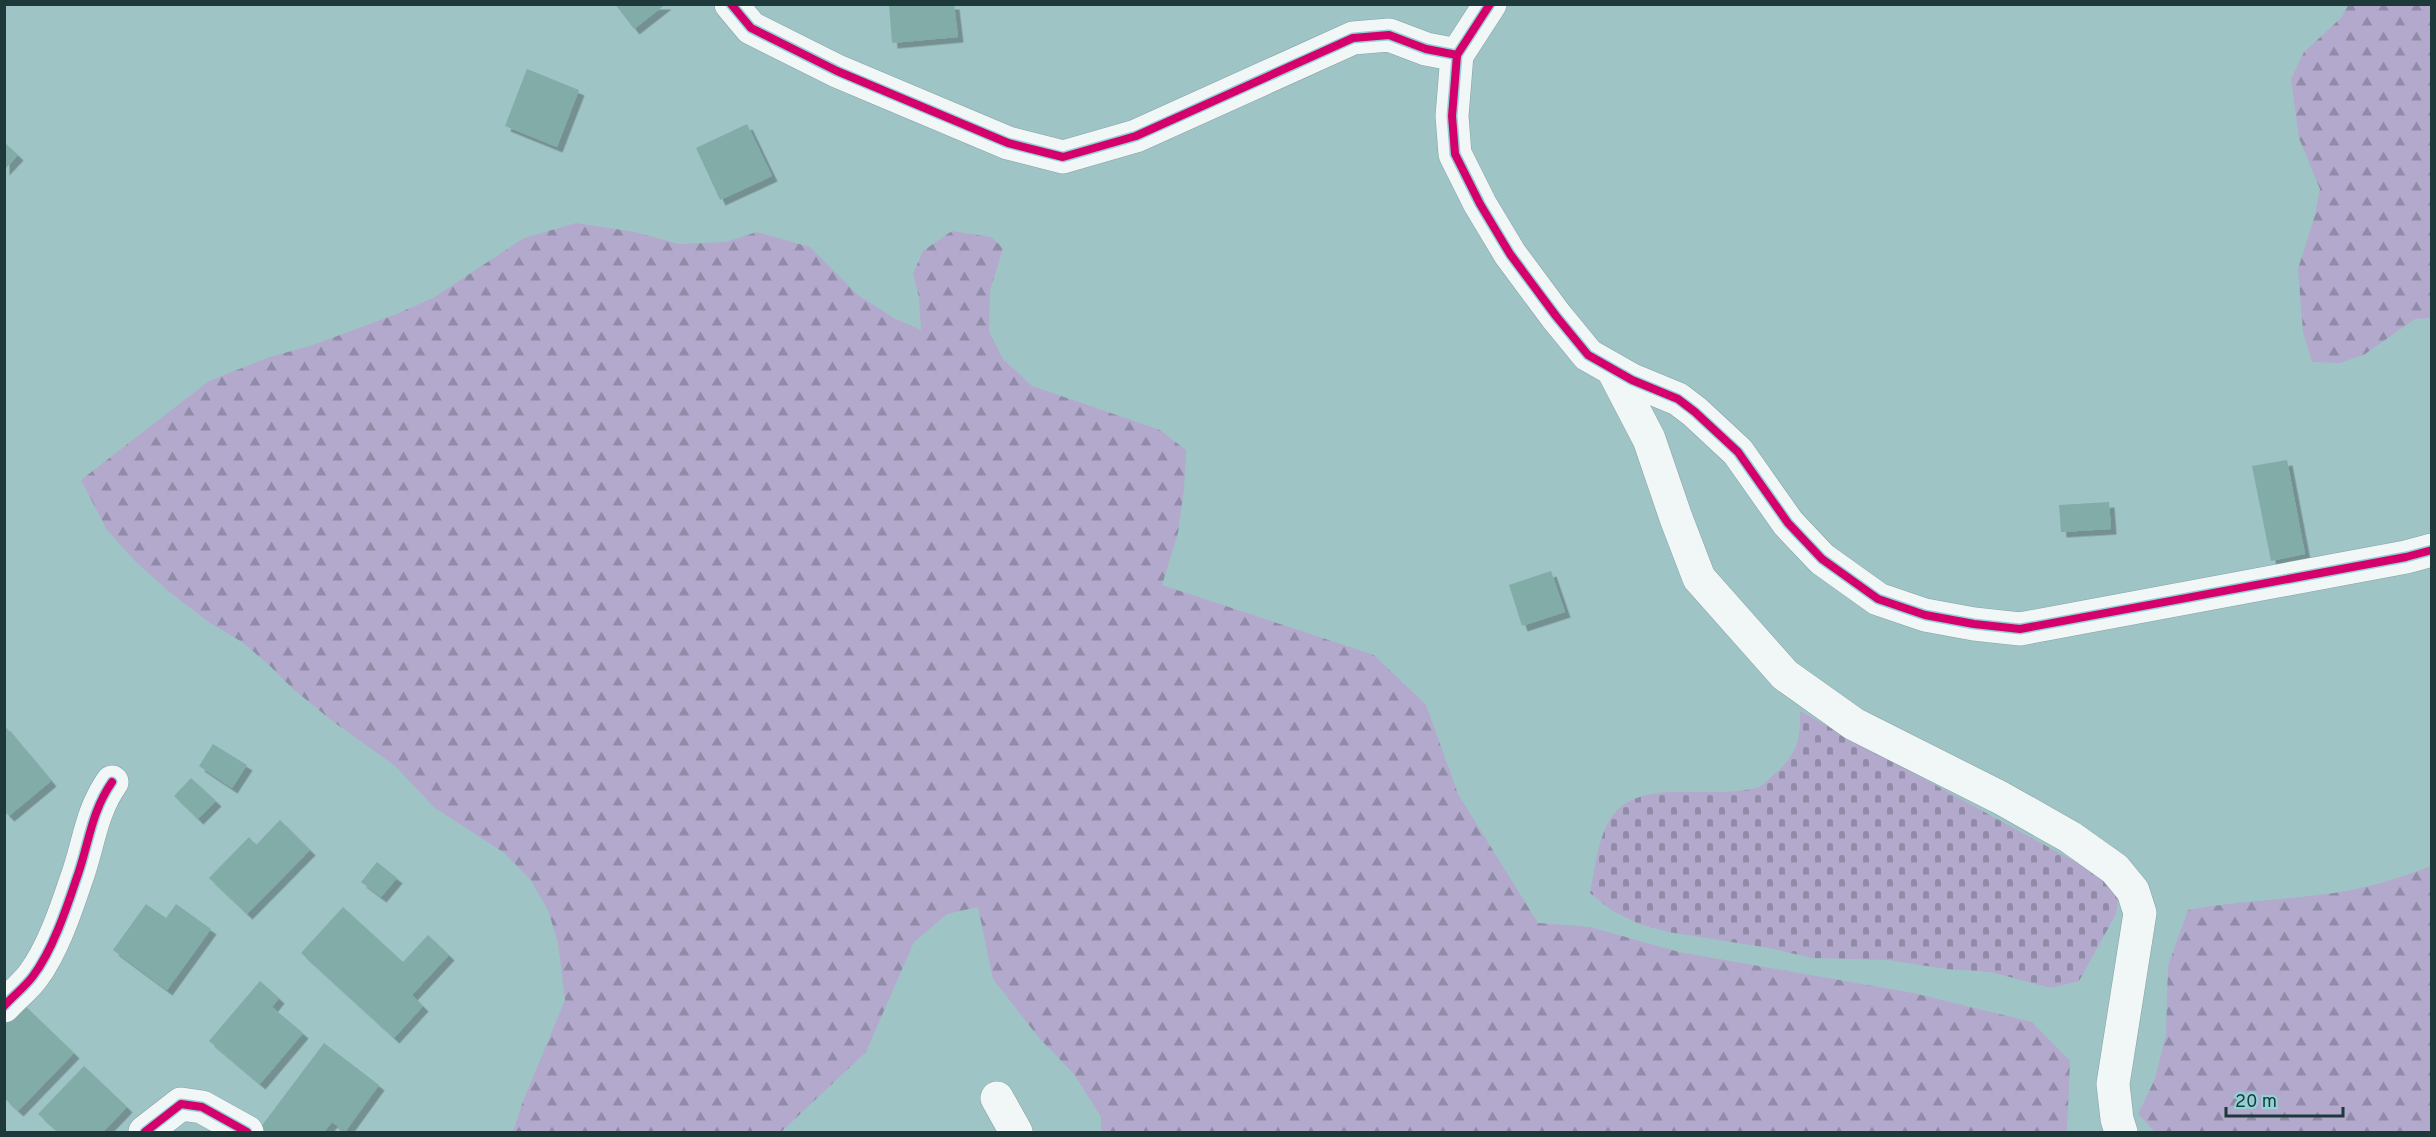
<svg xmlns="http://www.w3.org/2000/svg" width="2436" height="1137" viewBox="0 0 2436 1137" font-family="Overpass,sans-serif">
<defs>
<pattern id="forest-firs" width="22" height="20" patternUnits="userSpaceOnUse" patternTransform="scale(1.5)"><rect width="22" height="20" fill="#b2a9cc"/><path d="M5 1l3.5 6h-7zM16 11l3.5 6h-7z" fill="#908ba7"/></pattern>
<pattern id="cemetery-stones" width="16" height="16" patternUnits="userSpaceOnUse" patternTransform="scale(1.5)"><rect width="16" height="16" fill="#b2a9cc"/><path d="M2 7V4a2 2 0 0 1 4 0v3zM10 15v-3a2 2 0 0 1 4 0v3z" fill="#908ba7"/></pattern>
<filter id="shadow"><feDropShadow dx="5.5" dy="5.5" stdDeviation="0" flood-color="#0004"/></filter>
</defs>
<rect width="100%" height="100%" fill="#9fc4c6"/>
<g fill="url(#forest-firs)">
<polygon points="2348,5 2431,5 2431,318 2415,319 2365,354 2340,363 2312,362 2303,332 2298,269 2315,215 2320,189 2299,138 2291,79 2304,52 2342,17"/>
<polygon points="576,223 635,232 679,244 726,242 757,232 810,247 858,295 894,318 921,330 919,297 913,274 923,251 952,231 991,237 1003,248 990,291 989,332 1003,359 1032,386 1160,430 1186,450 1184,489 1178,533 1162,585 1374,655 1426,705 1458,794 1538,923 1590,927 1679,952 1913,993 2032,1022 2070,1061 2067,1132 1101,1132 1101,1117 1074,1074 1039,1038 993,979 978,907 947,914 914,942 866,1052 781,1132 513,1132 522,1104 565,1000 558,943 548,910 530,879 503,852 435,808 395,766 331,720 292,688 268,664 242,642 210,623 172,594 136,562 107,530 81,480 209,381 270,357 313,345 394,315 433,298 524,238"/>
<path d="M2431,866V1132H2155L2138,1114L2155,1079L2166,1034L2168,966L2188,910C2236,901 2285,900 2334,893C2368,888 2400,878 2431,866Z"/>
</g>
<path fill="url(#cemetery-stones)" d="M1800,711L2112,882L2118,899L2116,914L2079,981L2051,988L1991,972L1946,969L1888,960L1812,958L1769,948L1668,932L1639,924L1611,910L1590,893C1595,869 1597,840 1611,818C1635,780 1698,796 1736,791C1743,790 1753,790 1759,787C1766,783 1773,775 1780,769C1798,752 1801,736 1800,711Z"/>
<g fill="#81aca8" filter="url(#shadow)">
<polygon points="615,4 666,4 634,29"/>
<polygon points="889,4 954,4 958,37 892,43"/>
<polygon points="527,69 579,90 557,147 505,126"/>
<polygon points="747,124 772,176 720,200 696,148"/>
<polygon points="4,142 18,155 4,170"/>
<polygon points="2287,460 2305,554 2271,561 2252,466"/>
<polygon points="2109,502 2111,529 2061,532 2059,505"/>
<polygon points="1551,571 1565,612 1522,626 1509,585"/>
<polygon points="4,725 51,781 9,816 4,811"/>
<polygon points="213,744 247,765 232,788 199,766"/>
<polygon points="191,778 216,801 198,819 174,796"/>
<polygon points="280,820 310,850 247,914 209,878 249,837 256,845"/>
<polygon points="377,862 397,878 381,897 361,882"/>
<polygon points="146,904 166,918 176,904 211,929 167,990 113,950"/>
<polygon points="343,907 403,962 428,935 449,955 412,995 423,1006 394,1038 301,953"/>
<polygon points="260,981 279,998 272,1007 303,1033 260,1084 209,1041"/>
<polygon points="22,1003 74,1053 18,1111 4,1098 4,1020"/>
<polygon points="324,1043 379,1085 345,1132 332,1122 324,1132 257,1132"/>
<polygon points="84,1066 127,1107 104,1131 106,1132 58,1132 38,1114"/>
</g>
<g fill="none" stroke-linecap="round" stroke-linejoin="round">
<g stroke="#85a2a3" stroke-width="34">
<g id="minor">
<polyline points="731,4 751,28 837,71 1008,143 1063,157 1136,136 1353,38 1389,35 1426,49 1457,55"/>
<polyline points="1490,4 1457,55 1452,116 1455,154 1480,204 1510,254 1556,316 1588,355 1632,380 1678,399 1695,412 1738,452 1788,523 1822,559 1878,599 1925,615 1974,624 2020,629 2406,557 2432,550"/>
<polyline points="1613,370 1649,439 1676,518 1699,578 1785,675 1854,724 2001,798 2070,837 2115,869 2133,891 2140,913 2113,1084 2117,1119 2121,1132"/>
<path d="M4,1006C13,996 25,987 33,976C52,951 66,910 76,880C89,845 90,814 112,782"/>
<polyline points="997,1098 1016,1132"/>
<polyline points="145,1132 181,1104 202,1107 247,1132"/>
</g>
</g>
<use href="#minor" stroke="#f1f6f6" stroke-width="33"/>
<g stroke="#90d2d5" stroke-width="11">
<g id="cycleway">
<polyline points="731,4 751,28 837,71 1008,143 1063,157 1136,136 1353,38 1389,35 1426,49 1457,55"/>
<polyline points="1490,4 1457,55 1452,116 1455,154 1480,204 1510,254 1556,316 1588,355 1632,380 1678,399 1695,412 1738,452 1788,523 1822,559 1878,599 1925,615 1974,624 2020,629 2406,557 2432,550"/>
<path d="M4,1006C13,996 25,987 33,976C52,951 66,910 76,880C89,845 90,814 112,782"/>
<polyline points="145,1132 181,1104 202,1107 247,1132"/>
</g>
</g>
<use href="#cycleway" stroke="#d6006c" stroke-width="8"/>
</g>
<rect width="2436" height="1137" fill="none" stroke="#1d393a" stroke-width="12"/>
<path d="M2226 1107v9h117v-9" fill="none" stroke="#1d393a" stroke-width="3"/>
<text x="2235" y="1107" font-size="18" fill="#1d393a" stroke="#90d2d5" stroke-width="4.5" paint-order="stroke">20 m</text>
</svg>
